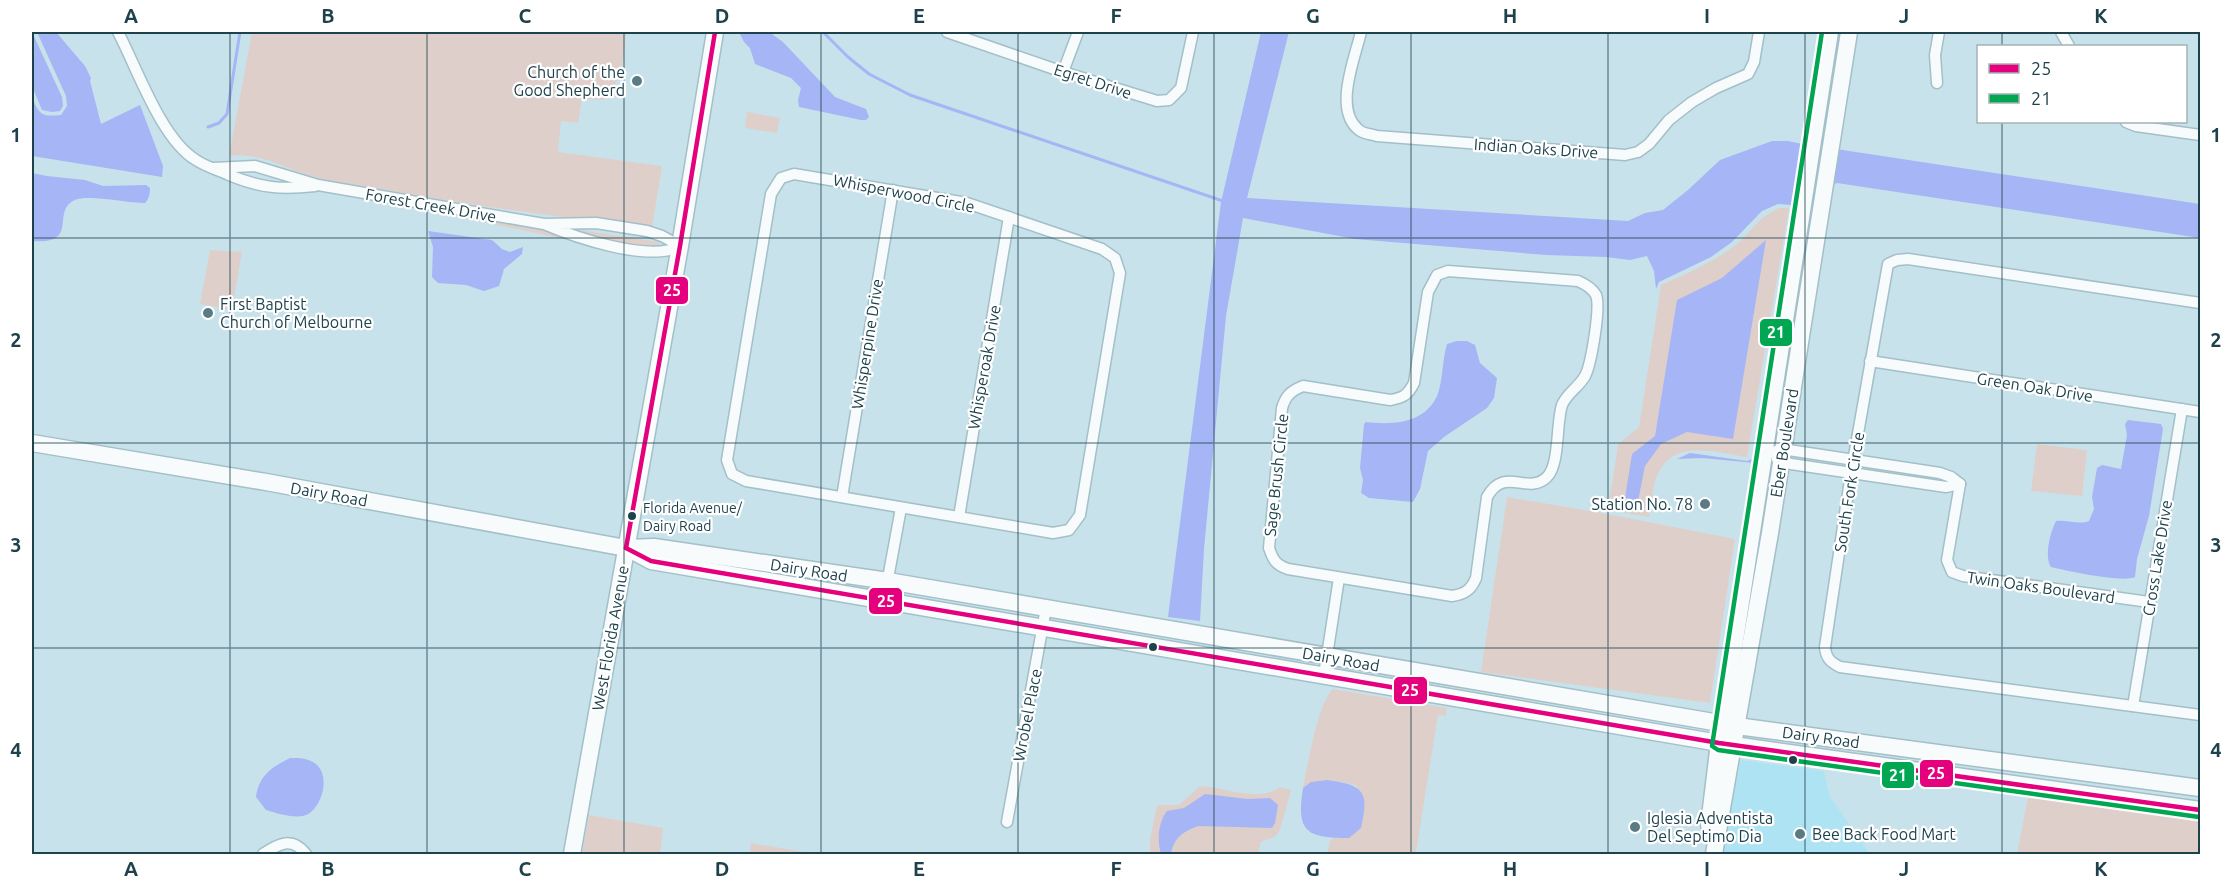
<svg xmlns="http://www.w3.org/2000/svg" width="2232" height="886" viewBox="0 0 2232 886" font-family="Ubuntu,sans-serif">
<rect width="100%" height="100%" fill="#c8e2eb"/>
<polygon fill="#aee3f3" points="1741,760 1824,771 1829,795 1870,854 1722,854"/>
<g fill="#dfcfcb">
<path d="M252,32H626C623,59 624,79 604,100L582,99L578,123L561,121L558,152L662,166L652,228C554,217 455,203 358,185C341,183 324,180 308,175C278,166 263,153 229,156Z"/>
<polygon points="747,112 780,118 777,133 745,128"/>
<path d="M1779,208H1789L1747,457C1718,453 1676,438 1659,472C1652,485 1652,504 1649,517L1608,510L1618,444L1639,427L1661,285C1686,274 1711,263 1733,247C1752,233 1755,219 1779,208Z"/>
<polygon points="430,211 488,216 659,242 656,258"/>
<polygon points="210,250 242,252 232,310 200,304"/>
<polygon points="2037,444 2087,450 2082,496 2031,491"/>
<polygon points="1507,497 1602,513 1735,539 1710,703 1481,672"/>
<path d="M1333,689L1447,708L1446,716L1438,715L1416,852H1402L1395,854H1327L1330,841L1334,838L1349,837L1357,786C1339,780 1319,776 1303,788C1308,764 1317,705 1333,689Z"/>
<path d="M1204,786C1227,789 1261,802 1280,787L1291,790L1280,830L1275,837L1261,842L1258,854H1150V840L1157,805H1179L1199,787Z"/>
<polygon points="2028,797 2200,821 2200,854 2017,854"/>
<polygon points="589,815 663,828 660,854 582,854"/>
<polygon points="751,843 810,853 816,854 750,854"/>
</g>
<g fill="#a6b5f5">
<polygon points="32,32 62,97 63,106 60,111 52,112 42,110 32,86"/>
<path d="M37,32H56L85,66L91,78L90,81L101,124L140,105L163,166L162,177L32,156V97C39,115 42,117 61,115L67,106L66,96Z"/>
<polygon points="739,32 769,32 783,42 835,97 866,109 869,117 866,120 861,120 799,107 798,100 801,88 791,78 755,64 750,48 744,42"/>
<polygon points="1261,32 1289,32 1247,198 1628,221 1645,213 1663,210 1688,190 1720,160 1772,141 1788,141 1807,145 1755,463 1702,458 1677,459 1690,453 1747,461 1752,459 1793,209 1791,205 1778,204 1762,211 1732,242 1711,257 1659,282 1656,289 1654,271 1647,256 1630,260 1606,257 1546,255 1355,239 1243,218 1226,316 1204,549 1200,621 1168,617 1221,202"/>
<polygon points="1836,149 2200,204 2200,238 1837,183 1832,185"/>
<path d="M32,173L47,176L85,180L103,186L146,185L150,188C150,194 149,199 145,203C128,203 87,194 75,200C50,211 81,245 32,241Z"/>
<polygon points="428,231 492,240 502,249 510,252 523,247 522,254 504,269 499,286 484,291 466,285 438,283 432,277 433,247"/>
<polygon points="1766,240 1733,439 1687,432 1661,444 1645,466 1638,501 1625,498 1632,454 1655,436 1677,300 1722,278"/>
<path d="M1457,341H1467L1475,345L1480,363L1497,378L1494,398L1487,408L1444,437L1428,451L1420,489L1413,502L1369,498L1361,493L1363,480L1360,468L1364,424L1366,422C1392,425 1424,424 1437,396C1443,382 1442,360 1447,344Z"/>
<path d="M2128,420L2161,424L2163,429L2149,516L2137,559L2135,577C2122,583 2068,571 2051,567C2044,557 2050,533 2056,521C2067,520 2079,525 2089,521L2094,509L2092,497L2097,468L2102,465L2121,469L2127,435L2125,424Z"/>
<path d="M290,758C300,758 309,758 317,765C331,778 321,812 303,816C291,818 276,813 266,810L256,797C259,775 272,767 290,758Z"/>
<path d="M1327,780C1365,785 1369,792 1361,828L1349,838C1306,838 1296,832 1303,788L1311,782Z"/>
<path d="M1205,794L1248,799L1270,798L1278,805L1275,823L1272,828L1198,826C1182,832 1174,838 1171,854H1161C1157,840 1158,823 1167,811L1184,808Z"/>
</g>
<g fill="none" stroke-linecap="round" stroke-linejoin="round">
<g stroke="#a6b5f5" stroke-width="3">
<polyline points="823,32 848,57 869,74 910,95 1223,201"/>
<polyline points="208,127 219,123 227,114 240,32"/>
</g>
<g stroke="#a3bfc8" stroke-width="13">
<g id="street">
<path d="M118,32C137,68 161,139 196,160C206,167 219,170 229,175C261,188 281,190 315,186"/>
<polyline points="947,32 1063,72 1157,101 1169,100 1181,88 1193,32"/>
<path d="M1361,32C1355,58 1333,110 1359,130C1363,134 1371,134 1377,136L1625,155L1638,152L1649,144L1669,120L1692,102L1716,88L1748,74L1754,62L1759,32"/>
<polyline points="2061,32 2069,46"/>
<polyline points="1063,72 1078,32"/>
<polyline points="1937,83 1935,55 1939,32"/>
<polyline points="2126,122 2136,126 2200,135"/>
<path d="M213,168L255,166L318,185L544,224L596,223L647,231L662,236L680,246C650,263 574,237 544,224"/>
<polygon points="794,174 967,203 1102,249 1115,258 1120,273 1080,515 1069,530 1053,533 746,481 732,474 727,460 771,194 781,178"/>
<path d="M1448,271L1578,281C1585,284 1592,288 1596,295C1601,307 1591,365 1585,376C1579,387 1567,393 1562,405C1556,423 1560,464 1547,477C1527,496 1505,465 1487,497L1476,578C1471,590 1465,594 1452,596L1288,569C1276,565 1273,560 1269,548L1282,408C1286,395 1291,391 1303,386L1390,400C1403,398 1408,395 1414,383L1428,292L1437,275Z"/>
<path d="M2200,303L1908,259L1897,260L1888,264L1851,473L1825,647C1826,658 1830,662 1840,667L2200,715"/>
<polyline points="1870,361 2200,412"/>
<polyline points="1764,455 1782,449 1940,473 1951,477 1960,484"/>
<polyline points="1777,459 1791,464 1946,487 1960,484"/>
<polyline points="1960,484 1947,560 1952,572 1963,576 2149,602"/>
<polyline points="842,497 893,190"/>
<polyline points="959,517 1009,217"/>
<polyline points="884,600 901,508"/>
<polyline points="1324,675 1339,578"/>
<polyline points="2133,706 2182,409"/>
<polyline points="1007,822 1046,608"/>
<path d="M263,854C278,844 292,836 306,854"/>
</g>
</g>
<g stroke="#a3bfc8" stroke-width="19">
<g id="secondary">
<polyline points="32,443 266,482 626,548 654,547 888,581 1737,726 2200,788"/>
<polyline points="627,548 651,561 1719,743 2200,810"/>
<polyline points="1709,825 1719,743 1830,32"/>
<polyline points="572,854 680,246 715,32"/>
<polyline points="1714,854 1770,533 1849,32"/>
</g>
</g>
<use href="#street" stroke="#f7fbfc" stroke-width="10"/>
<use href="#secondary" stroke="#f7fbfc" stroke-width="16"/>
<g stroke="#fff" stroke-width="9">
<g id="bus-1">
<polyline points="626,548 651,561 1719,743 2200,810"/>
<polyline points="626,548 680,246 715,32"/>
</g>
</g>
<g stroke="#fff" stroke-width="9">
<polyline id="bus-2" points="1822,32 1712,746 1718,750 2199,817"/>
</g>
<use href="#bus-1" stroke="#e5007d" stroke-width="4.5"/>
<use href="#bus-2" stroke="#00a651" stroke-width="4.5"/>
</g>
<path fill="none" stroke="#1e424c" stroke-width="1.5" stroke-opacity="0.55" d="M230,32V854M427,32V854M624,32V854M821,32V854M1018,32V854M1214,32V854M1411,32V854M1608,32V854M1805,32V854M2002,32V46M2002,122V854M32,238H2200M32,443H2200M32,648H2200"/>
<g fill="#5a7a84" stroke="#fff" stroke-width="2">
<circle cx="637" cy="81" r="6"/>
<circle cx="208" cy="313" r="6"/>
<circle cx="1705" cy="504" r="6"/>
<circle cx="1635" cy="827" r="6"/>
<circle cx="1800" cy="834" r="6"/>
</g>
<g fill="#1e424c" stroke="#fff" stroke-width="2">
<circle cx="632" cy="516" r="5"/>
<circle cx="1153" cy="647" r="5"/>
<circle cx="1793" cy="760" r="5"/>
</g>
<g text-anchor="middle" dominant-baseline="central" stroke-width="4.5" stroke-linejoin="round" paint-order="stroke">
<g font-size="14" fill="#1e424c" stroke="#fff" text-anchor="start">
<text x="643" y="508">Florida Avenue/<tspan x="643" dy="18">Dairy Road</tspan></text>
</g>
<g font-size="16" fill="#1e424c" stroke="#fff" text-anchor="start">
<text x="625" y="72" text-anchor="end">Church of the<tspan x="625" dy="18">Good Shepherd</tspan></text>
<text x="220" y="304">First Baptist<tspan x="220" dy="18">Church of Melbourne</tspan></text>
<text x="1693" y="504" text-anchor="end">Station No. 78</text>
<text x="1647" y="818">Iglesia Adventista<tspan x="1647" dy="18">Del Septimo Dia</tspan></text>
<text x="1812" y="834">Bee Back Food Mart</text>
</g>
<g font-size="16" fill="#1e424c" stroke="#fff">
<text transform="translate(1093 81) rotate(18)">Egret Drive</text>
<text transform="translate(1536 148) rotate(4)">Indian Oaks Drive</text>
<text transform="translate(904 193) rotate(11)">Whisperwood Circle</text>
<text transform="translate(431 205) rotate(10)">Forest Creek Drive</text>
<text transform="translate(867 344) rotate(-81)">Whisperpine Drive</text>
<text transform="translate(984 367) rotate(-80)">Whisperoak Drive</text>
<text transform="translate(2035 387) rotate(9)">Green Oak Drive</text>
<text transform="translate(1784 443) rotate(-81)">Eber Boulevard</text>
<text transform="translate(1276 475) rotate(-84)">Sage Brush Circle</text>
<text transform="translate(1849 492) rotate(-81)">South Fork Circle</text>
<text transform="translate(329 494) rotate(10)">Dairy Road</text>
<text transform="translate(2157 558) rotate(-81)">Cross Lake Drive</text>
<text transform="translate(809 570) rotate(9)">Dairy Road</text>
<text transform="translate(2041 587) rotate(8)">Twin Oaks Boulevard</text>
<text transform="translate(610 638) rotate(-80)">West Florida Avenue</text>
<text transform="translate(1341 659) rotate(10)">Dairy Road</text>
<text transform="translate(1027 715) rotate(-79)">Wrobel Place</text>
<text transform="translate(1821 737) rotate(8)">Dairy Road</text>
</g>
</g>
<g stroke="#fff" stroke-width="2">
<rect x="655" y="276" width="34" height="29" rx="6" fill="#e5007d"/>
<rect x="1759" y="318" width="34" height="29" rx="6" fill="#00a651"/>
<rect x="868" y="587" width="35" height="28" rx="6" fill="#e5007d"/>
<rect x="1393" y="676" width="35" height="29" rx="6" fill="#e5007d"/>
<rect x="1919" y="759" width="35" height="29" rx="6" fill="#e5007d"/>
<rect x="1881" y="761" width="34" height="28" rx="6" fill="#00a651"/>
</g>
<g font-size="16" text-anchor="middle" font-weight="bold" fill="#fff">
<text x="672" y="296">25</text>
<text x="1776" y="338">21</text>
<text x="886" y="607">25</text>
<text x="1410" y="696">25</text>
<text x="1936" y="779">25</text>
<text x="1898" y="781">21</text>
</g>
<rect width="2232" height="886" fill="none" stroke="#ffffff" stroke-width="66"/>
<rect x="1977" y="45" width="210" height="78" fill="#ffffff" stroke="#a5b3b7" stroke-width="1.5"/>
<rect x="1989" y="64" width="30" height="9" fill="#e5007d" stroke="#a5b3b7" stroke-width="1.5"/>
<text x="2031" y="75" font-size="18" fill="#1e424c">25</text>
<rect x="1989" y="94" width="30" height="9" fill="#00a651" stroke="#a5b3b7" stroke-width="1.5"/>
<text x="2031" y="105" font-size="18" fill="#1e424c">21</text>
<rect x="33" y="33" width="2166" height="820" fill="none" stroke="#1e424c" stroke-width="2"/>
<g font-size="20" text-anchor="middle" font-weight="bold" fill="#1e424c">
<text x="131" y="23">A</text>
<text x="328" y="23">B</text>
<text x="525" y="23">C</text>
<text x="722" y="23">D</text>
<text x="919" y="23">E</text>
<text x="1116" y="23">F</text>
<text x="1313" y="23">G</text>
<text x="1510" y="23">H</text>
<text x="1707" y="23">I</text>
<text x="1904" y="23">J</text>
<text x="2101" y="23">K</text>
<text x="16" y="142">1</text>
<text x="2216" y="142">1</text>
<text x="16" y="347">2</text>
<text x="2216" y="347">2</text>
<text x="16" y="552">3</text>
<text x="2216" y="552">3</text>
<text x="16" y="757">4</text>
<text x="2216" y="757">4</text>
<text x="131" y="876">A</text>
<text x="328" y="876">B</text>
<text x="525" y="876">C</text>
<text x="722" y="876">D</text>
<text x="919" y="876">E</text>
<text x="1116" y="876">F</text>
<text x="1313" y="876">G</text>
<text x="1510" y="876">H</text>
<text x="1707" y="876">I</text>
<text x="1904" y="876">J</text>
<text x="2101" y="876">K</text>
</g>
</svg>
